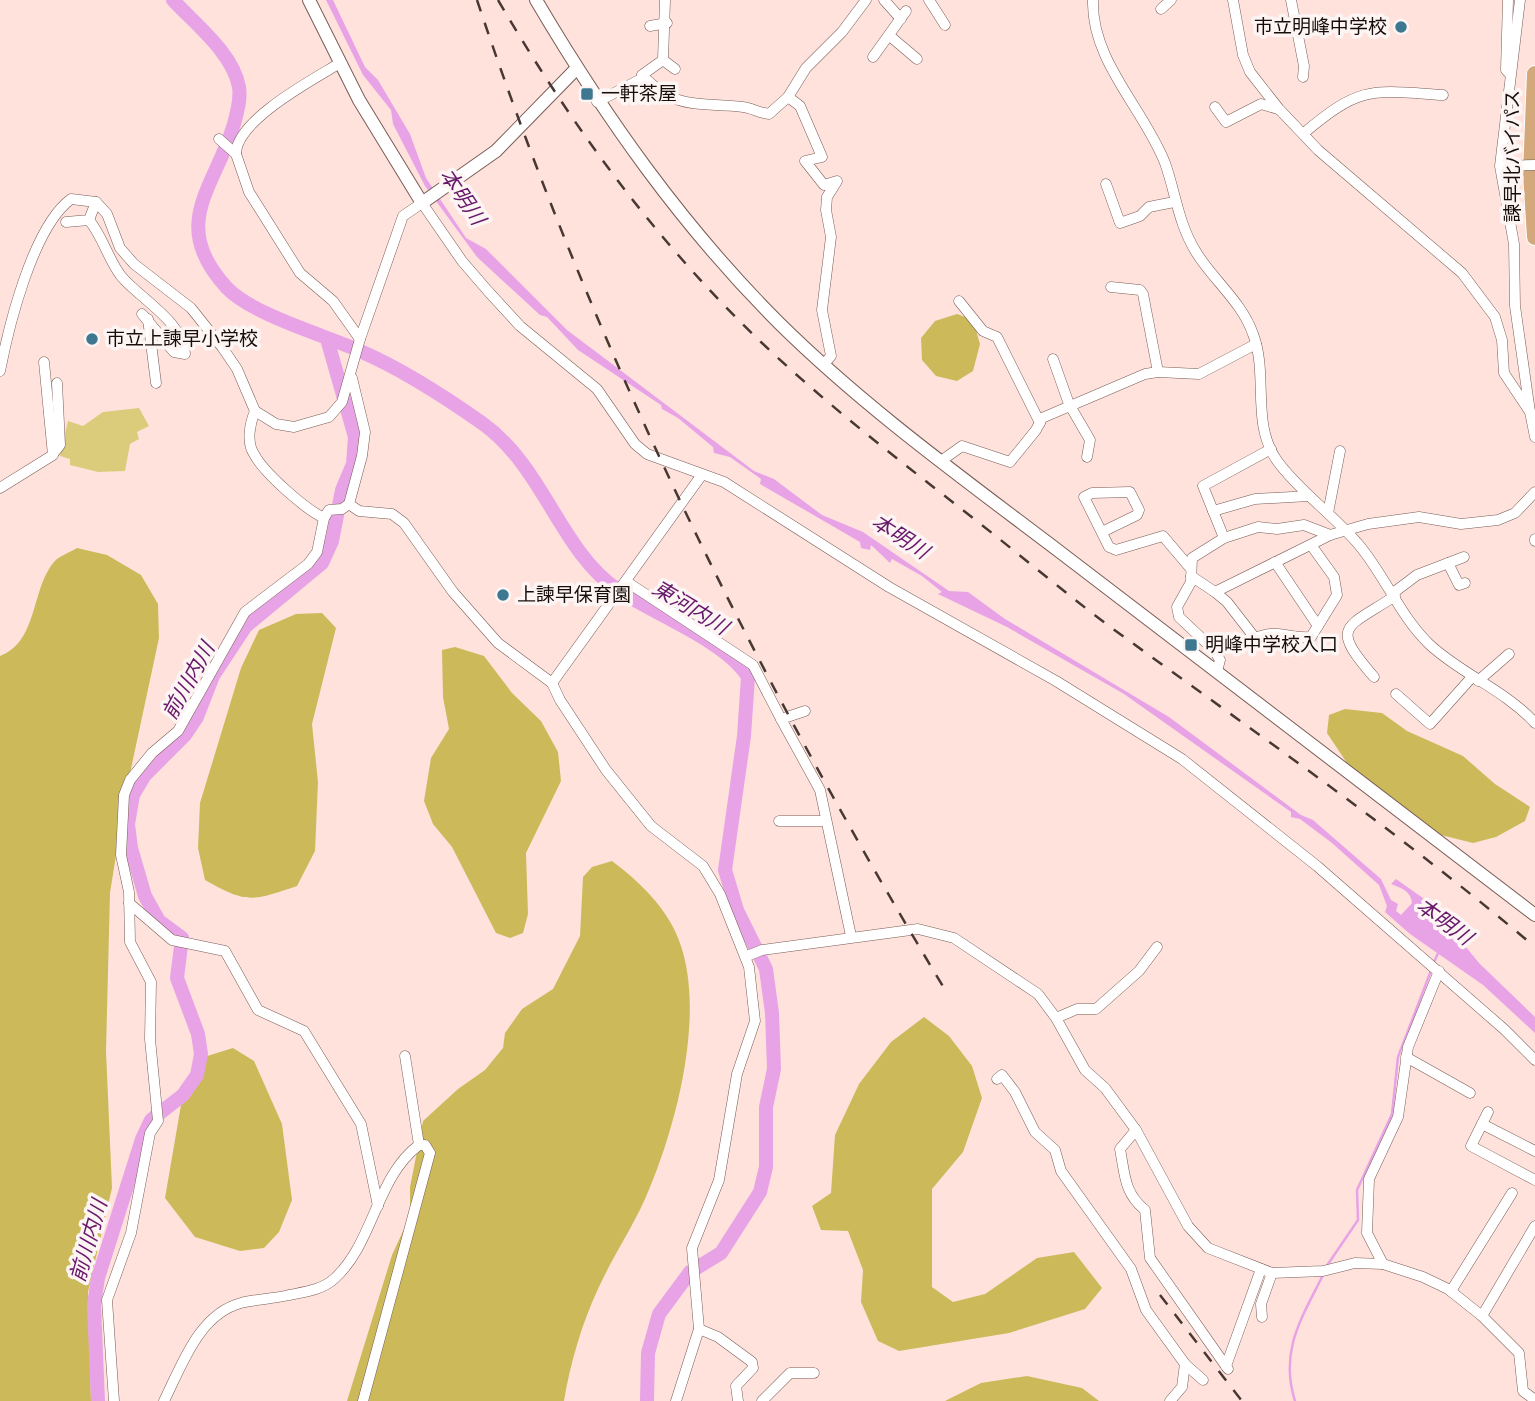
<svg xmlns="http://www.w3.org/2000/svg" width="1535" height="1401" viewBox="0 0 1535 1401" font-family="'Varela Round','Noto Sans JP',sans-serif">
<rect width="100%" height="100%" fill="#ffe2dc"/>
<polygon fill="#dbcc7b" points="139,408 149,426 137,432 139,439 130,444 125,471 98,472 70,465 70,459 60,456 68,421 83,426 103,412"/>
<g fill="#ccba5a">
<polygon points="957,314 973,320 980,344 973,371 957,381 936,376 922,360 921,338 935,321"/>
<path d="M77,548L107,555L141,575L158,604L159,638L126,792L110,893L106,1051L112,1188L88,1292L91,1401H0V656C38,642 31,589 54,562C59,556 71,552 77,548Z"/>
<path d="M322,613L336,628L312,724L318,782L315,851L297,886C252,901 247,904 205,880L198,848L200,803L241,668L259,630L296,614Z"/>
<polygon points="455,647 484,656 512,693 541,721 558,752 561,781 526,853 528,914 523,933 510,938 496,933 452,847 433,824 424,801 431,758 449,729 443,697 442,650"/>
<polygon points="1345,709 1382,713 1407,731 1463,756 1495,784 1530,807 1525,821 1496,837 1473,843 1433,833 1355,775 1327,733 1329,715"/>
<path d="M612,861C636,879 662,903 675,931C710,1004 676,1129 645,1199C631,1230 612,1258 598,1289C582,1323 570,1364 564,1401H347L392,1255L410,1216V1187L423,1121L458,1089L485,1070L503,1048L505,1033L522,1009L553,989L580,936L583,877L592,867Z"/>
<polygon points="924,1017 949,1036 972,1066 982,1098 963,1152 932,1189 932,1287 953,1302 985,1294 1037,1258 1074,1252 1102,1288 1085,1309 1009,1333 899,1351 878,1341 861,1302 863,1270 848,1231 821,1230 812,1206 831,1193 835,1135 859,1084 891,1042"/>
<polygon points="233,1048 254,1061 282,1124 292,1200 279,1232 264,1248 240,1251 195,1237 165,1198 181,1105 204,1057"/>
<polygon points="1027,1376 1082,1388 1099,1401 945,1401 981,1383"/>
</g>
<path fill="#e8a3e7" d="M326,0H333L365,67L378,80L410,134L426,178L466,238L486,249L567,330L754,471L774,479L822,515L863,532L949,591L968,592L1005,619L1169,717L1301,815L1313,820L1381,879L1391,900L1398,904L1396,911L1401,915L1412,903C1411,891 1401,888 1391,884L1396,879L1430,903L1479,963L1535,1017V1033L1483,985L1410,934L1385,912L1387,906L1379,885L1332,843L1300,819L1291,817V812L1124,694L1007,627L938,594L942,592L922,576L892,559L890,563L871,545L870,550L861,548L860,542L760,484L761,479L730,457L714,453L713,447L678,418L662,409L661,405L578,350L547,317L540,315L477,257L425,186L393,124L391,110L363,75Z"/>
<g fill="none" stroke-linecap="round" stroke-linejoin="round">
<g stroke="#e8a3e7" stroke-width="2.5">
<polyline points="1434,962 1440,949"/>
<polyline points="1326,1267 1358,1220 1357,1190 1392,1114 1398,1057 1432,968"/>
<path d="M1295,1401C1279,1350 1302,1318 1324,1273"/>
</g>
<g stroke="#e8a3e7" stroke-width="14">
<path d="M173,0C195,24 233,53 239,87C241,100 237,112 234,124C215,188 168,224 227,288C253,315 324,335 360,351C402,369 445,397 482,423C544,467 560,551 618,590C652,613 728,642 748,677L744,736L725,870L737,910L766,969L772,1013L774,1069L766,1107V1167L760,1192L721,1253L690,1272L659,1314L648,1353L647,1401"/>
<polyline points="98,1401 94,1305 98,1278 142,1139 151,1120 183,1095 197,1075 201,1054 198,1034 177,978 182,938 159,921 145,896 131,848 128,824 133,795 145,775 185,735 197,717 213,676 246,626 322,563 332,541 342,490 353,464 355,437 327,339"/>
</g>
<g stroke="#795c55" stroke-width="11">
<g id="minor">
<polyline points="884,0 901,19"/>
<polyline points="929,0 945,25"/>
<path d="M1093,0C1091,61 1144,109 1165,163C1176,194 1178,223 1196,252C1213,280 1242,302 1253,334C1269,376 1250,424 1278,462C1301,493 1334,515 1359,545C1385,576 1400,616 1429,644C1461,674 1505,690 1535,723"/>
<polyline points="1233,0 1243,55 1250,72 1279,109 1318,150 1462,273 1495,317 1502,340 1504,373 1530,412 1535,437"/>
<polyline points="1291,0 1304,66 1303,77"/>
<polyline points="1508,0 1506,70 1510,74"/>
<polyline points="1520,0 1500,166 1514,244 1515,306 1530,412"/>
<polyline points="1161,9 1171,0"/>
<polyline points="650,26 667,23"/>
<polyline points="891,37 917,59"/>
<polyline points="873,57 906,11"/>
<polyline points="663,60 675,69"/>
<polyline points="642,75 663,60 665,0"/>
<polyline points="788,97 800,106 822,157 805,161 824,185 837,181 827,197 826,210 831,237 822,310 831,356 823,365"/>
<path d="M597,102L641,79L642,75C677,111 698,102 743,107C752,108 759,113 769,114L788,97L806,68L842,32L866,0"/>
<polyline points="1215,107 1226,122 1261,104 1278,109"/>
<path d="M1304,133C1361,85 1371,90 1443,95"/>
<polyline points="219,139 236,154 249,192 300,273 333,301 360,339"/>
<path d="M236,154C236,120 314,79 340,63"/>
<polyline points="1106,184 1120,223 1140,216 1149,207 1174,202"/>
<path d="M89,220C103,237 108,259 121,276C139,298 184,322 185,354L174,352L142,314"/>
<polyline points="66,222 89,220 96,202"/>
<polyline points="1111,287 1140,290 1143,294 1158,372"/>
<polyline points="959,301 983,331 997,337 1040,423"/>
<polyline points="148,319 156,383"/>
<polyline points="1053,359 1069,404 1090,440 1087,457"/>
<path d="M0,371C9,325 33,227 71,199L96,202L107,214L120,248L134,264L191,308L222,347L237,369L255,411L276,424L294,427L329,417L342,402L360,339L403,216L422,203L462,261L487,290L520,326L597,389L635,444L647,454L724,482L889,587L1056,681L1182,759L1317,866L1505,1030L1535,1060"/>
<path d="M255,411C250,423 246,442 254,454C264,473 305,509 324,518"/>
<polyline points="53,454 60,445 57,383"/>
<polyline points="941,461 962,446 1010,462 1036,430 1042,418 1145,374 1158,372 1199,374 1256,344"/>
<polyline points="0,488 53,455 44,362"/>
<polyline points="349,504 359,511 392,514 404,523 453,592 498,643 552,683 560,700 606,770 651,826 703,866 720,894 749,967 755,1021 737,1074 719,1180 692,1248 699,1329 676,1401"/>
<polyline points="1213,511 1255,499 1309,496"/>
<polyline points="1328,513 1340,451"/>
<polyline points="1102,532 1137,515 1139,510 1130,492 1092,493 1084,497 1109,547 1116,550 1163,536 1191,569"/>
<polyline points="1224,538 1203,486 1271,449"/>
<polyline points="1535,539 1535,541"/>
<polyline points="1275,562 1318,626"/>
<polyline points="1448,563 1459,585 1465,583"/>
<polyline points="1191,576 1215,592 1330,535"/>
<polyline points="627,582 753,665 781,719"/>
<path d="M1215,592L1227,602L1255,638C1281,628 1286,639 1311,637L1337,595L1334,577L1311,545"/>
<polyline points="1393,593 1417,575 1464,557"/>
<polyline points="1217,671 1220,660 1214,650 1179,617 1177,607 1191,582 1192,558 1224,538 1258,527 1277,529 1304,525 1330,535 1368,524 1419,517 1461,524 1498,520 1515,513 1535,492"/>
<path d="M1374,677C1329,625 1345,629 1395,596"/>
<polyline points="1478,681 1509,654"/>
<polyline points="552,683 701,476"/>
<polyline points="1396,694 1430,724 1472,677"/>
<polyline points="805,711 781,719 820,790 851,936"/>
<polyline points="779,821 826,821"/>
<polyline points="129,903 172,940 225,951 258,1010 304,1031 361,1124 378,1206"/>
<polyline points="747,956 762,950 918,929 954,938 1038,994 1056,1018 1085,1070 1105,1088 1136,1130 1188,1226 1208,1248 1272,1273 1323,1271 1355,1263 1383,1264 1423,1277 1448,1289 1482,1316 1519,1353 1523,1391 1535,1400"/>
<polyline points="1056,1018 1077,1009 1096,1009 1139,971 1157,947"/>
<polyline points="405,1056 419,1145"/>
<polyline points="1406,1057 1470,1093"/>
<polyline points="997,1079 1002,1075 1015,1092 1035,1132 1055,1150 1061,1171 1131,1269 1146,1310 1185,1364 1182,1387 1170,1401"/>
<polyline points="1488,1112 1471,1146 1535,1180"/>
<polyline points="1482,1124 1535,1151"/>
<path d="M1136,1130L1120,1149C1125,1175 1124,1193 1145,1210L1150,1258L1228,1369"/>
<polyline points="1383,1264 1367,1233 1369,1179 1398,1117 1408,1047 1439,971"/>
<polyline points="1451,1291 1512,1193"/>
<polyline points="1482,1316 1535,1226"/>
<polyline points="1262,1317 1261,1304 1272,1273"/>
<polyline points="699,1329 718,1337 752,1362 753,1368 736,1386 738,1401"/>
<polyline points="1185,1364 1203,1380"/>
<polyline points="1226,1366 1261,1269"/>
<polyline points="114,1401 107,1300 131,1233 150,1133 158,1121 150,1039 151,982 130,942 129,892 121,855 124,795 130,780 152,753 178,731 245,612 308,564 317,552 324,518 329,510 342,509 349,504 362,456 365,432 352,378"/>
<path d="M164,1401C182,1365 199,1314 241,1303C256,1299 273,1299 289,1295C304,1292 322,1290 334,1279C374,1243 376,1177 419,1145"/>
<polyline points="363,1401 430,1153 425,1145 419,1145"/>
<polyline points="762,1401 790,1373 814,1373"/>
</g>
</g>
<g stroke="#795c55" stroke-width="14">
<g id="tertiary">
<polyline points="309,0 359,100 422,203 496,151 576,69"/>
<path d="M536,0C605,117 682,226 779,323C865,408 964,479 1060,552C1218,674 1377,793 1535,915"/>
</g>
</g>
<g stroke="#fff" stroke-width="18">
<polyline id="trunk" points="1535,74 1531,173 1535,237"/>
</g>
<use href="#minor" stroke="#fff" stroke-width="10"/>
<use href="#tertiary" stroke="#fff" stroke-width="12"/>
<use href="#trunk" stroke="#d3a87b" stroke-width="16"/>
<g stroke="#473834" stroke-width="2.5" stroke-dasharray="12 12" stroke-linecap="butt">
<path d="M477,0C593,349 757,679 947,993"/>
<path d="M498,0C571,125 657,243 762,343C825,403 895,457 964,511C1013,549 1060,589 1109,626C1253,731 1399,832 1535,947"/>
<polyline points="1160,1295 1242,1401"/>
</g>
<g stroke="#795c55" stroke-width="11" stroke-linecap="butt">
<polyline id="minor-bridge" points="1504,166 1535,165"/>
</g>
<use href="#minor-bridge" stroke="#fff" stroke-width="10"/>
</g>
<g fill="#3d7890" stroke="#fcf5f3" stroke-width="2.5">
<circle cx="1401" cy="27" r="7"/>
<rect x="580" y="87" width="14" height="14" rx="3.5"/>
<circle cx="92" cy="339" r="7"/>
<circle cx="503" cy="595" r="7"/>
<rect x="1184" y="638" width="14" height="14" rx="3.5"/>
</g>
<g text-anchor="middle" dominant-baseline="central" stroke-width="7" stroke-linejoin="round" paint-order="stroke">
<g font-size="19" fill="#180d0a" stroke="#fcf5f3" text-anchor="start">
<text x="1387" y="27" text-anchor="end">市立明峰中学校</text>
<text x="601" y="94">一軒茶屋</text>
<text x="106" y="339">市立上諫早小学校</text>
<text x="517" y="595">上諫早保育園</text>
<text x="1205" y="645">明峰中学校入口</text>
</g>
<g font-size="19" fill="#180d0a" stroke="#fcf5f3">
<text transform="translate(1513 156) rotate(-90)">諫早北バイパス</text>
</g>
<g font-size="21" font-style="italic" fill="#68186b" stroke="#fcf5f3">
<text transform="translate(462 197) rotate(56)">本明川</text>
<text transform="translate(900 537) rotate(33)">本明川</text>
<text transform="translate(690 608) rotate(31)">東河内川</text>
<text transform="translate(189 681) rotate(-61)">前川内川</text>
<text transform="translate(1444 922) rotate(36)">本明川</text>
<text transform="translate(89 1241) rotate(-74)">前川内川</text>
</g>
</g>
</svg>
